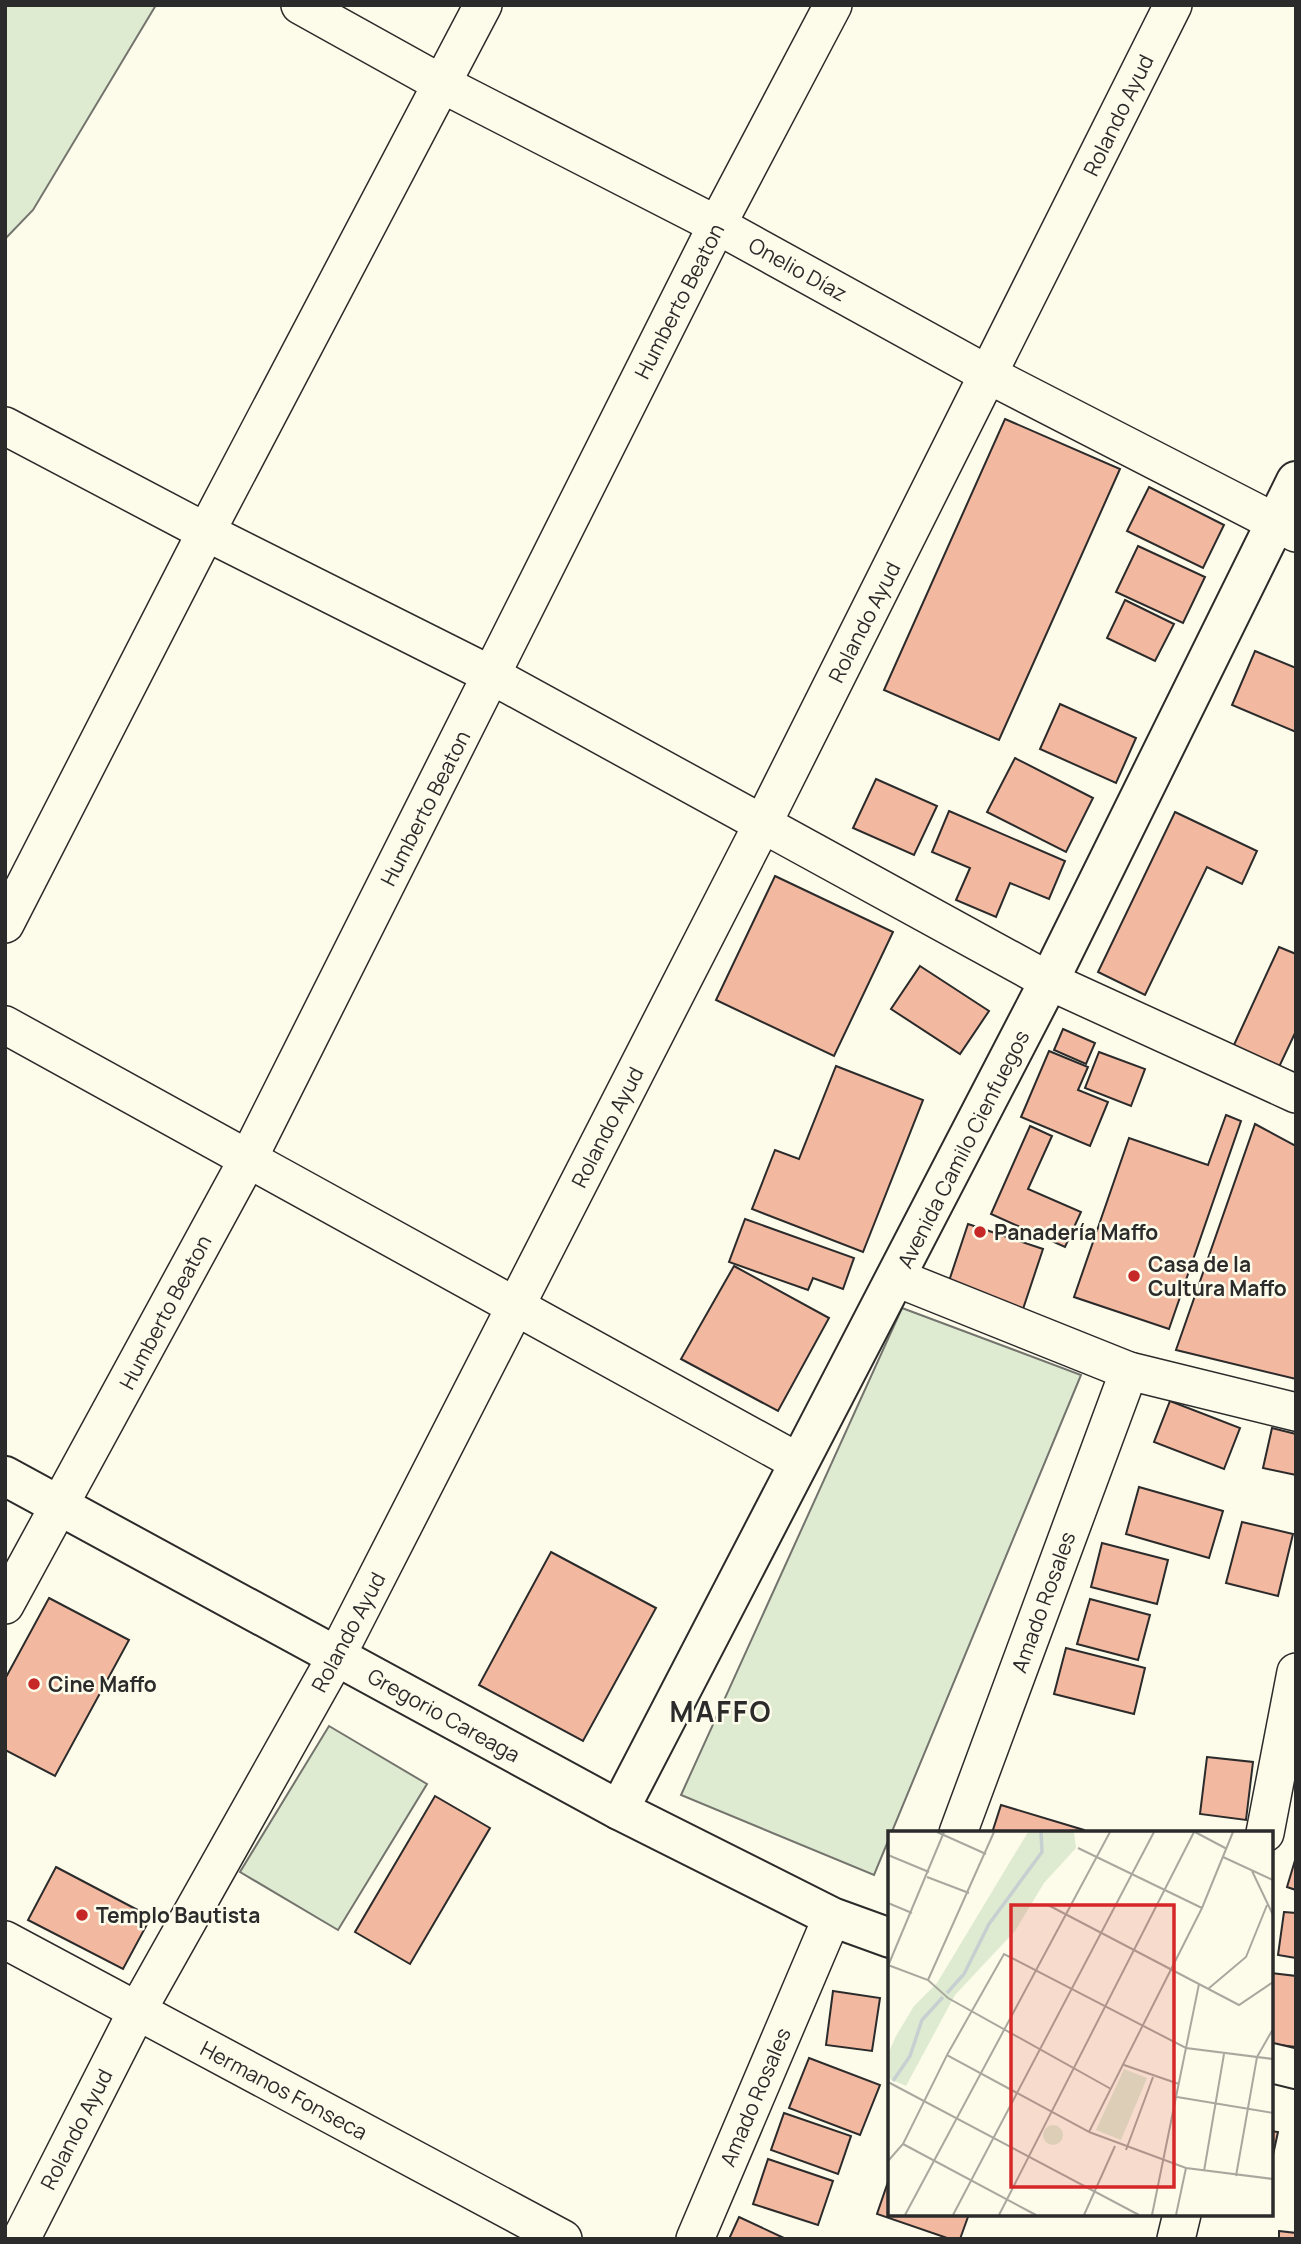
<svg xmlns="http://www.w3.org/2000/svg" width="1301" height="2244" viewBox="0 0 1301 2244" font-family="Manrope,sans-serif">
<rect width="100%" height="100%" fill="#fdfbea"/>
<g fill="#deebd1" stroke="#74746e" stroke-width="2">
<polygon points="5,5 156,5 33,210 5,239"/>
<polygon points="902,1308 1081,1375 874,1875 681,1795"/>
<polygon points="329,1726 427,1784 338,1930 240,1872"/>
</g>
<g fill="#f2b8a0" stroke="#2b2b2b" stroke-width="2">
<polygon points="1005,419 1120,469 999,740 884,690"/>
<polygon points="1149,487 1224,525 1203,568 1127,531"/>
<polygon points="1138,546 1205,577 1183,623 1116,592"/>
<polygon points="1125,600 1174,624 1155,661 1107,638"/>
<polygon points="1255,651 1296,668 1296,732 1232,705"/>
<polygon points="1060,704 1136,738 1116,783 1040,749"/>
<polygon points="1015,758 1093,798 1066,852 987,812"/>
<polygon points="876,779 937,806 914,855 853,828"/>
<polygon points="949,811 1065,861 1049,899 1010,883 996,917 956,900 970,868 932,852"/>
<polygon points="1175,812 1257,851 1242,884 1207,867 1145,995 1098,972"/>
<polygon points="775,876 893,932 834,1056 716,1000"/>
<polygon points="1279,947 1296,954 1296,1031 1279,1067 1233,1047"/>
<polygon points="920,966 989,1011 960,1054 891,1009"/>
<polygon points="1063,1029 1095,1043 1086,1064 1054,1050"/>
<polygon points="1049,1051 1088,1067 1078,1090 1108,1102 1090,1146 1021,1117"/>
<polygon points="1099,1052 1145,1069 1131,1106 1085,1088"/>
<polygon points="836,1066 923,1100 863,1252 752,1209 775,1150 799,1159"/>
<polygon points="1226,1115 1241,1121 1169,1329 1074,1297 1129,1138 1208,1165"/>
<polygon points="1255,1124 1296,1146 1296,1379 1176,1350"/>
<polygon points="1030,1126 1052,1136 1028,1189 1081,1212 1065,1247 991,1214"/>
<polygon points="745,1219 854,1258 843,1289 813,1278 808,1290 729,1262"/>
<polygon points="968,1224 1043,1249 1022,1312 947,1287"/>
<polygon points="734,1266 829,1318 778,1411 681,1359"/>
<polygon points="1170,1401 1240,1428 1224,1469 1154,1442"/>
<polygon points="1272,1428 1296,1434 1296,1475 1263,1468"/>
<polygon points="1139,1487 1223,1511 1209,1558 1126,1534"/>
<polygon points="1242,1522 1293,1534 1278,1596 1226,1583"/>
<polygon points="1102,1543 1168,1560 1157,1604 1091,1587"/>
<polygon points="551,1552 656,1608 583,1741 479,1685"/>
<polygon points="49,1598 129,1640 55,1776 5,1750 5,1679"/>
<polygon points="1090,1599 1150,1615 1138,1660 1077,1644"/>
<polygon points="1066,1648 1145,1668 1134,1714 1054,1694"/>
<polygon points="1207,1757 1253,1762 1246,1820 1200,1814"/>
<polygon points="435,1796 490,1828 410,1964 355,1932"/>
<polygon points="1001,1805 1084,1830 1083,1833 992,1833"/>
<polygon points="1296,1857 1296,1890 1287,1887"/>
<polygon points="56,1867 151,1917 123,1969 28,1920"/>
<polygon points="1284,1912 1296,1913 1296,1958 1278,1955"/>
<polygon points="1271,1973 1296,1976 1296,2047 1271,2044"/>
<polygon points="833,1991 880,1998 872,2051 826,2045"/>
<polygon points="809,2058 880,2085 860,2135 789,2108"/>
<polygon points="784,2113 851,2136 838,2174 771,2150"/>
<polygon points="1271,2131 1278,2132 1271,2164"/>
<polygon points="768,2159 833,2181 818,2225 753,2204"/>
<polygon points="890,2176 890,2214 969,2214 960,2239 950,2239 877,2214"/>
<polygon points="739,2217 786,2239 729,2239"/>
<polygon points="1279,2231 1296,2233 1296,2239 1279,2239"/>
</g>
<g fill="none" stroke-linecap="round" stroke-linejoin="round">
<g stroke="#2b2b2b" stroke-width="40">
<g id="street">
<polyline points="300,5 442,84 717,225 989,375 1296,533"/>
<polyline points="5,426 206,532 493,676 1049,981 1296,1094"/>
<polyline points="5,924 206,532 483,5"/>
<polyline points="5,1025 798,1462"/>
<polyline points="897,1278 1129,1371 1296,1412"/>
<polyline points="5,1605 249,1157 717,225 833,5"/>
<polyline points="958,1833 1129,1371"/>
<polyline points="1265,1833 1296,1672"/>
<polyline points="5,1940 563,2239"/>
<polyline points="21,2239 137,2011 336,1657 763,823 1173,5"/>
<polyline points="695,2239 832,1917"/>
<polyline points="1176,2239 1182,2214"/>
</g>
</g>
<g stroke="#2b2b2b" stroke-width="42">
<g id="secondary">
<polyline points="5,1476 619,1810 832,1917 890,1938"/>
<polyline points="619,1810 1049,981 1296,481"/>
<polyline points="1271,2063 1296,2069"/>
</g>
</g>
<use href="#street" stroke="#fdfbea" stroke-width="37"/>
<use href="#secondary" stroke="#fdfbea" stroke-width="38"/>
</g>
<g fill="#c62828" stroke="#fdfbea" stroke-width="2.5">
<circle cx="980" cy="1232" r="7"/>
<circle cx="1134" cy="1276" r="7"/>
<circle cx="34" cy="1684" r="7"/>
<circle cx="82" cy="1915" r="7"/>
</g>
<g text-anchor="middle" dominant-baseline="central" stroke-width="5" stroke-linejoin="round" paint-order="stroke">
<g font-size="21" fill="#2b2b2b" stroke="#fdfbea">
<text transform="translate(1118 115) rotate(-64)">Rolando Ayud</text>
<text transform="translate(798 269) rotate(29)">Onelio Díaz</text>
<text transform="translate(679 301) rotate(-63)">Humberto Beaton</text>
<text transform="translate(864 622) rotate(-63)">Rolando Ayud</text>
<text transform="translate(425 808) rotate(-63)">Humberto Beaton</text>
<text transform="translate(607 1127) rotate(-63)">Rolando Ayud</text>
<text transform="translate(963 1149) rotate(-63)">Avenida Camilo Cienfuegos</text>
<text transform="translate(165 1312) rotate(-62)">Humberto Beaton</text>
<text transform="translate(1043 1602) rotate(-70)">Amado Rosales</text>
<text transform="translate(348 1632) rotate(-62)">Rolando Ayud</text>
<text transform="translate(444 1715) rotate(29)">Gregorio Careaga</text>
<text transform="translate(284 2090) rotate(28)">Hermanos Fonseca</text>
<text transform="translate(755 2097) rotate(-67)">Amado Rosales</text>
<text transform="translate(76 2129) rotate(-63)">Rolando Ayud</text>
</g>
<g font-size="21" font-weight="bold" fill="#2b2b2b" stroke="#fdfbea" text-anchor="start">
<text x="994" y="1232">Panadería Maffo</text>
<text x="1148" y="1264">Casa de la<tspan x="1148" dy="24">Cultura Maffo</tspan></text>
<text x="48" y="1684">Cine Maffo</text>
<text x="96" y="1915">Templo Bautista</text>
</g>
<g font-size="28" font-weight="bold" letter-spacing="2" fill="#2b2b2b" stroke="#fdfbea">
<text x="721" y="1711">MAFFO</text>
</g>
</g>
<g transform="translate(888 1831)">
<rect width="385" height="385" fill="#fdfbea"/>
<path d="M140,1H186L188,17L156,52L127,100L67,164L18,255L0,247V223L8,205L26,175L49,152ZM236,238L259,247L233,309L208,299ZM155 304a10 10 0 1 1 20 0a10 10 0 1 1-20 0Z" fill="#deebd1"/>
<path fill="none" stroke="#c7d0d0" stroke-width="3.5" d="M59,162L76,143L101,93L154,21L153,1M5,250L22,225L34,189L55,166"/>
<path fill="none" stroke="#a9a89e" stroke-width="2" d="M49,1L98,23M307,1L339,18M190,17L314,77M0,24L41,41M335,26L385,49M364,40L385,84M39,46L81,62M0,72L24,82M160,74L351,174L385,151M0,134L40,149L60,167L223,258M0,135L56,1M40,149L106,1M320,158L358,126L379,74M59,224L116,123L298,217L385,228M236,234L291,253M0,251L251,384M289,266L385,282M201,301L298,337L385,348M15,313L148,384M238,319L265,246M0,330L15,313L59,224L201,301L314,77L345,1M316,340L336,223M348,345L369,226L385,198M17,384L222,1M65,384L266,1M111,384L306,1M196,384L227,315M264,384L311,153M288,384L298,337"/>
<path fill="#d62828" fill-opacity="0.15" stroke="#d62828" stroke-width="3.5" d="M123,74H286V356H123Z"/>
<rect width="385" height="385" fill="none" stroke="#2b2b2b" stroke-width="3.5"/>
</g>
<rect width="1301" height="2244" fill="none" stroke="#2b2b2b" stroke-width="14"/>
</svg>
